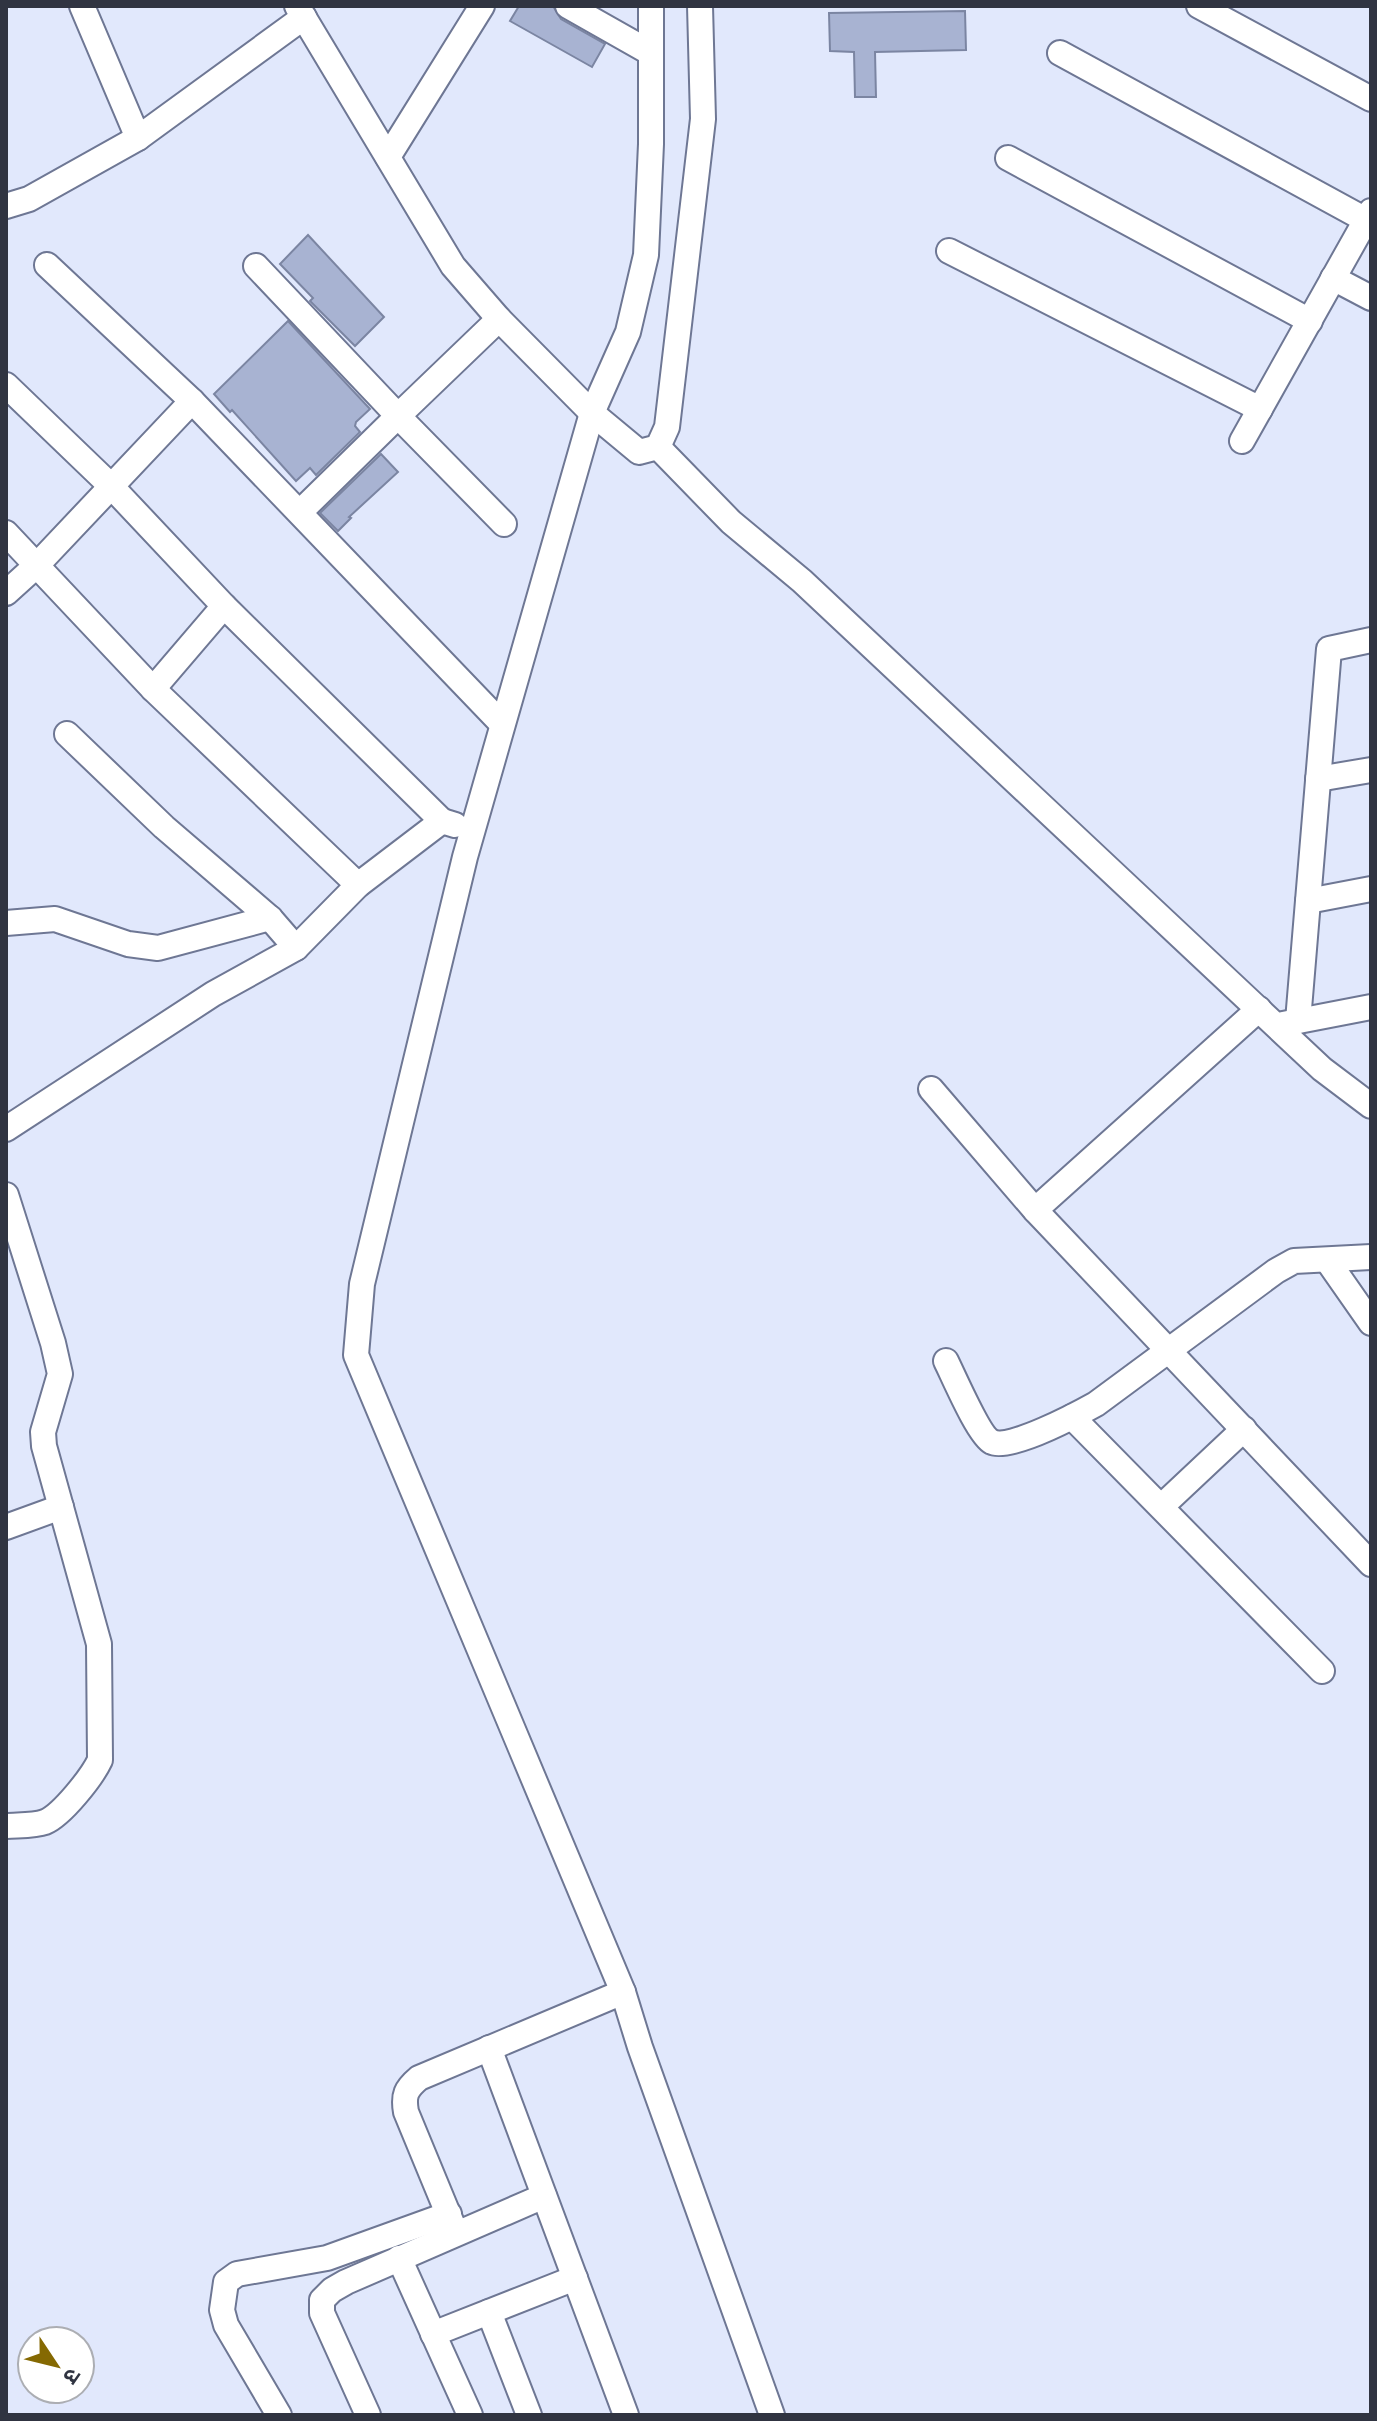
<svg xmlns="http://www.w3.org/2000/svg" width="1377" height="2421" viewBox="0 0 1377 2421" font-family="Barlow,'Noto Sans Devanagari',sans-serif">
<rect width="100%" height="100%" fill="#e1e8fc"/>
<g fill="#a8b3d2" stroke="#7b85a2" stroke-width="2">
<polygon points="519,6 553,6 561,19 605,44 592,67 510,21"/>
<polygon points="965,11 966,50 875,52 876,97 855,97 854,52 830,51 829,13"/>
<polygon points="308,235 384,317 355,346 310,301 313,298 280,264"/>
<polygon points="288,321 370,409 356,422 355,426 360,432 316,475 310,468 296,481 232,410 230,412 214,394"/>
<polygon points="381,454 398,472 349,517 351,518 338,531 320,513"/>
</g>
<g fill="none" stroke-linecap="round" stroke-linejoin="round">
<g stroke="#6e7794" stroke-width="28">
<g id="minor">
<polyline points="82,6 138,138"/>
<polyline points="297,6 453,266 499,319 592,413 639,452 658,447 667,427 703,119 700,6"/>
<polyline points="568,6 651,53"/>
<polyline points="651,6 651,144 646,255 628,332 592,413 465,857 362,1284 356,1355 623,1992 640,2047 772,2415"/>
<polyline points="1199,6 1371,99"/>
<polyline points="1060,53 1366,220"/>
<polyline points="388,157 482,6"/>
<polyline points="1008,158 1310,321"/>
<polyline points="6,206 29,199 138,138 304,17"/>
<polyline points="949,251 1260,409"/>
<polyline points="47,265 192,401 502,724"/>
<polyline points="256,266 398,416 499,319"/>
<polyline points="1333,278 1371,298"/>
<polyline points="6,385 111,486 224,606 442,821"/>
<polyline points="1242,441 1371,211"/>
<polyline points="658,447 731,522 802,581 1322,1069 1371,1106"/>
<polyline points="301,511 398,416 504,524"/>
<polyline points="6,533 153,689 358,885"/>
<polyline points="6,593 37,565 192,401"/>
<polyline points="153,689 224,606"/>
<polyline points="67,734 164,827 270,918 296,948"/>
<polyline points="1318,779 1371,770"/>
<polyline points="1308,901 1371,889"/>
<polyline points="6,923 55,919 128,944 158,948 270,918"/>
<polyline points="1298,1021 1329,649 1371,640"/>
<polyline points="1283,1024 1371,1007"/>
<polyline points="931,1089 1035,1210 1371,1564"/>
<polyline points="6,1129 213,994 296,948 358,885 442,821 455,825"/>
<path d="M6,1195L53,1343L60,1374L43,1432L44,1446L99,1644L100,1760C92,1777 62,1815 45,1822C34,1826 18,1825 6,1826"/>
<polyline points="1035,1210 1259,1009"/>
<polyline points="1327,1260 1371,1323"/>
<path d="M946,1361C954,1377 979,1436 992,1442C1009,1451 1078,1414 1096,1404L1276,1271L1294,1261L1371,1257"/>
<polyline points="1072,1417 1322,1671"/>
<polyline points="1162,1506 1244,1429"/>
<polyline points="6,1527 61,1507"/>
<polyline points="489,2048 626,2415"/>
<path d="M456,2233L406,2112C403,2095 406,2089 419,2078L623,1992"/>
<polyline points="399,2258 470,2415"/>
<polyline points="489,2312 529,2415"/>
<polyline points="433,2334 575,2278"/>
<polyline points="279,2415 226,2325 222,2310 226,2282 237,2274 327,2258 449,2214"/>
<polyline points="368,2415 322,2313 322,2300 332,2290 346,2282 544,2196"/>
</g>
</g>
<use href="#minor" stroke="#fff" stroke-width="24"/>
</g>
<rect width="1377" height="2421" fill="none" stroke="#303441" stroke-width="16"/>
<g transform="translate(56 2365) rotate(125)"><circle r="38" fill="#ffffff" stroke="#acaeb3" stroke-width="2"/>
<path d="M0-6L14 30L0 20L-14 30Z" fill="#856902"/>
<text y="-12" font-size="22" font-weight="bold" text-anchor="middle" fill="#303441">उ</text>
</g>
</svg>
